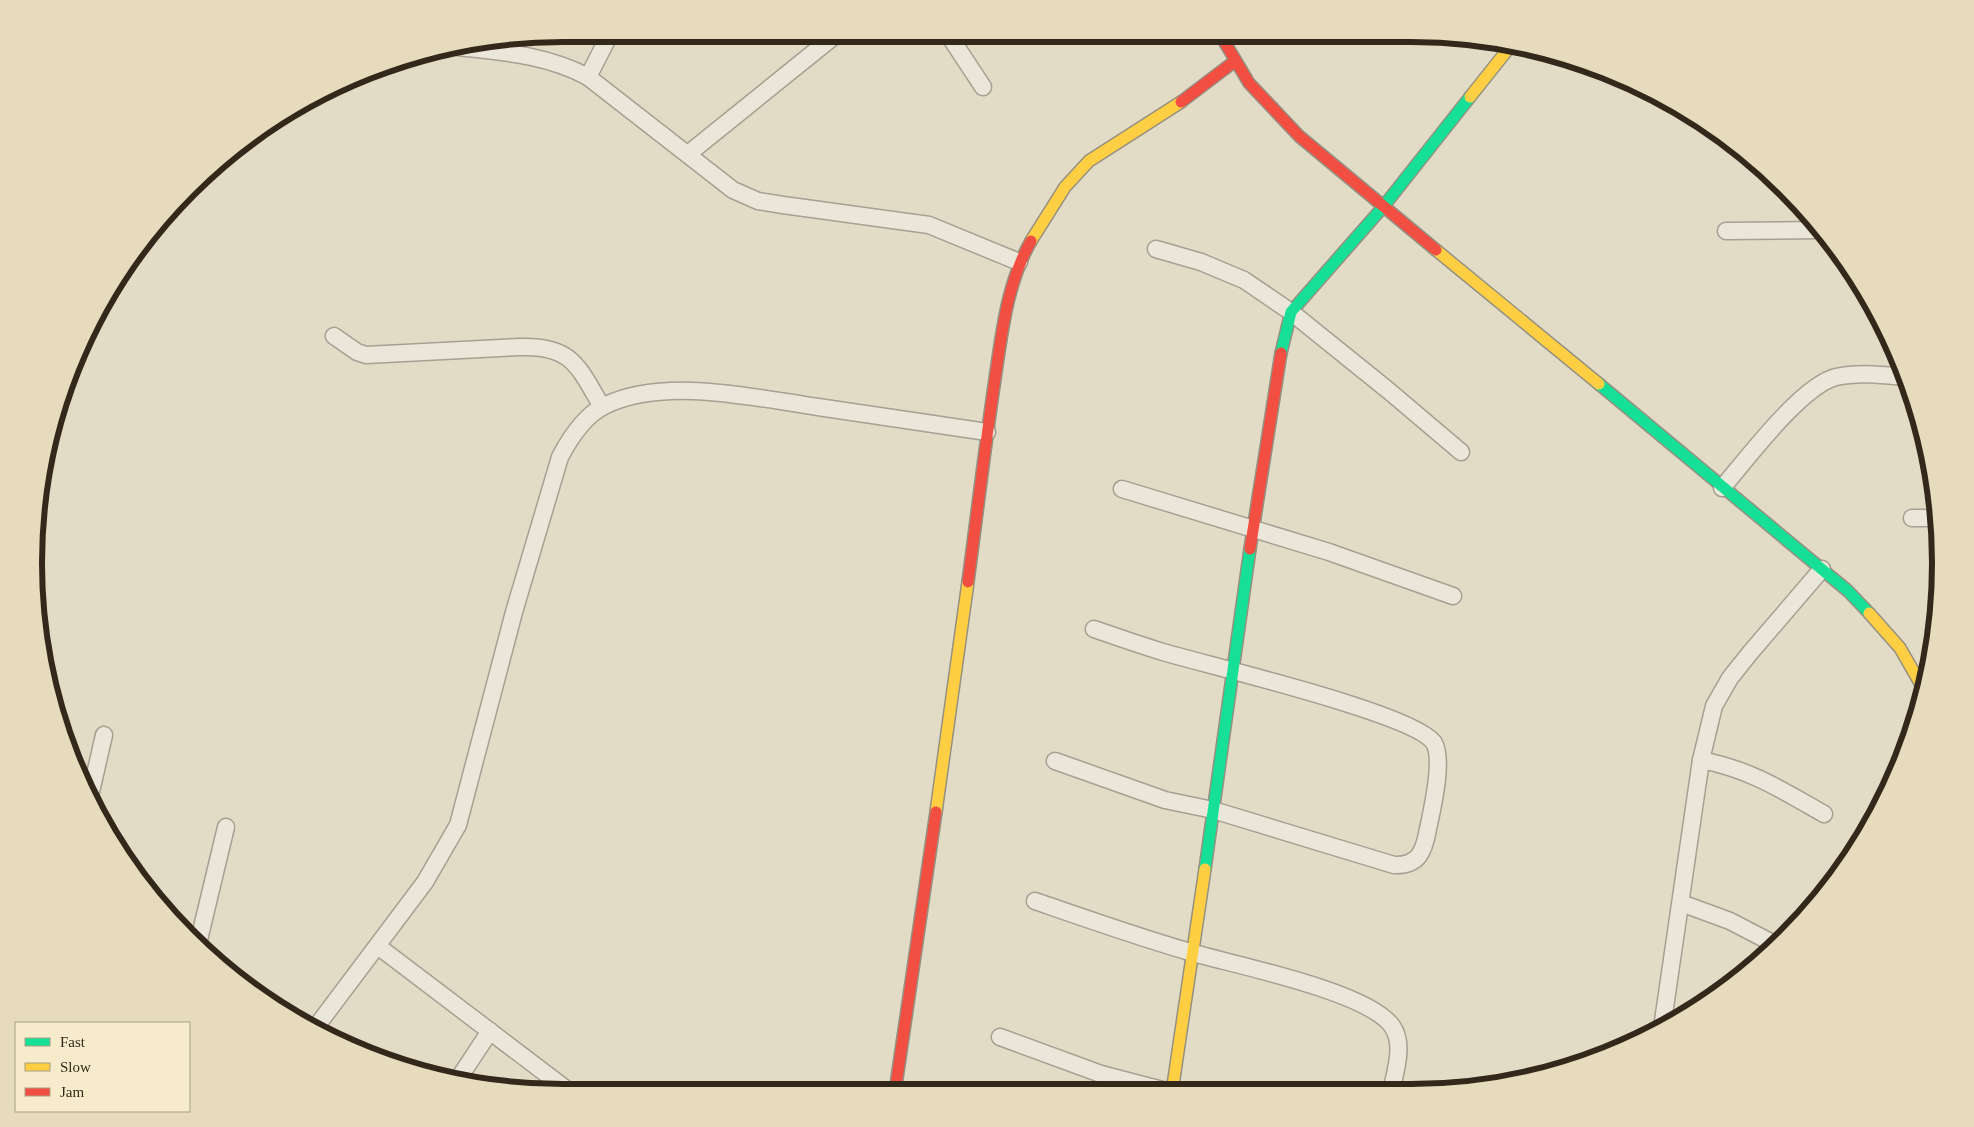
<svg xmlns="http://www.w3.org/2000/svg" width="1974" height="1127" viewBox="0 0 1974 1127" font-family="'Times New Roman',serif">
<rect width="100%" height="100%" fill="#e2dcc7"/>
<g fill="none" stroke-linecap="round" stroke-linejoin="round">
<g stroke="#a6a091" stroke-width="19">
<g id="street">
<polyline points="950,37 983,87"/>
<path d="M458,47C503,52 547,55 588,77L733,190L758,201L783,205L929,225L1019,262"/>
<polyline points="588,77 608,38"/>
<polyline points="688,154 833,37"/>
<polyline points="1726,231 1819,230"/>
<polyline points="1156,249 1201,262 1244,280 1291,312 1389,391 1461,452"/>
<path d="M334,336L357,352L366,355L519,347C572,345 578,366 602,407"/>
<path d="M1722,488C1747,459 1801,386 1836,377C1858,372 1883,375 1905,377"/>
<polyline points="1122,489 1329,552 1453,596"/>
<polyline points="1912,518 1936,518"/>
<path d="M1701,760C1749,769 1782,790 1824,814"/>
<path d="M1055,761L1165,800L1213,810L1394,865C1419,866 1424,851 1428,829C1432,810 1444,760 1434,743C1416,714 1206,665 1163,652C1140,645 1117,637 1094,629"/>
<polyline points="90,796 104,735"/>
<path d="M1035,901C1087,919 1138,937 1190,952C1234,965 1367,991 1392,1026C1405,1044 1395,1072 1391,1092"/>
<polyline points="1681,903 1730,921 1776,945"/>
<polyline points="198,944 226,827"/>
<polyline points="379,947 570,1092"/>
<path d="M316,1027L425,882L458,825L514,612L560,457C570,438 584,416 604,406C664,376 755,398 818,407C875,415 931,424 987,432"/>
<polyline points="1662,1028 1701,760 1714,706 1730,678 1750,653 1822,569"/>
<polyline points="1000,1037 1101,1074 1170,1092"/>
<polyline points="459,1078 490,1031"/>
</g>
</g>
<g stroke="#969081" stroke-width="14">
<g id="fast">
<polyline points="1281,353 1291,312 1383,207 1470,97"/>
<polyline points="1599,384 1848,591 1869,613"/>
<polyline points="1205,869 1250,549"/>
</g>
</g>
<g stroke="#969081" stroke-width="14">
<g id="slow">
<polyline points="1470,97 1509,48"/>
<polyline points="1031,241 1065,187 1089,161 1181,102"/>
<polyline points="1436,250 1599,384"/>
<polyline points="1869,613 1900,648 1923,688"/>
<polyline points="936,812 968,582"/>
<polyline points="1172,1092 1205,869"/>
</g>
</g>
<g stroke="#969081" stroke-width="14">
<g id="jam">
<polyline points="1221,36 1249,83 1299,136 1436,250"/>
<polyline points="1181,102 1235,61"/>
<polyline points="1250,549 1281,353"/>
<path d="M968,582C977,514 985,447 995,379C1002,332 1007,283 1031,241"/>
<polyline points="895,1092 936,812"/>
</g>
</g>
<use href="#street" stroke="#eae6d9" stroke-width="16"/>
<use href="#fast" stroke="#16e098" stroke-width="11"/>
<use href="#slow" stroke="#ffcf43" stroke-width="11"/>
<use href="#jam" stroke="#f24e42" stroke-width="11"/>
</g>
<path d="M0 0H1974V1127H0ZM563 42H1411A521 521 0 0 1 1932 563V563A521 521 0 0 1 1411 1084H563A521 521 0 0 1 42 563V563A521 521 0 0 1 563 42Z" fill="#e6dcbd" fill-rule="evenodd"/>
<path fill="none" stroke="#34281a" stroke-width="6" d="M563 42H1411A521 521 0 0 1 1932 563V563A521 521 0 0 1 1411 1084H563A521 521 0 0 1 42 563V563A521 521 0 0 1 563 42Z"/>
<rect x="15" y="1022" width="175" height="90" fill="#f6eccb" stroke="#a89e84"/>
<rect x="25" y="1038" width="25" height="8" fill="#16e098" stroke="#a89e84"/>
<text x="60" y="1047" font-size="15" fill="#34281a">Fast</text>
<rect x="25" y="1063" width="25" height="8" fill="#ffcf43" stroke="#a89e84"/>
<text x="60" y="1072" font-size="15" fill="#34281a">Slow</text>
<rect x="25" y="1088" width="25" height="8" fill="#f24e42" stroke="#a89e84"/>
<text x="60" y="1097" font-size="15" fill="#34281a">Jam</text>
</svg>
